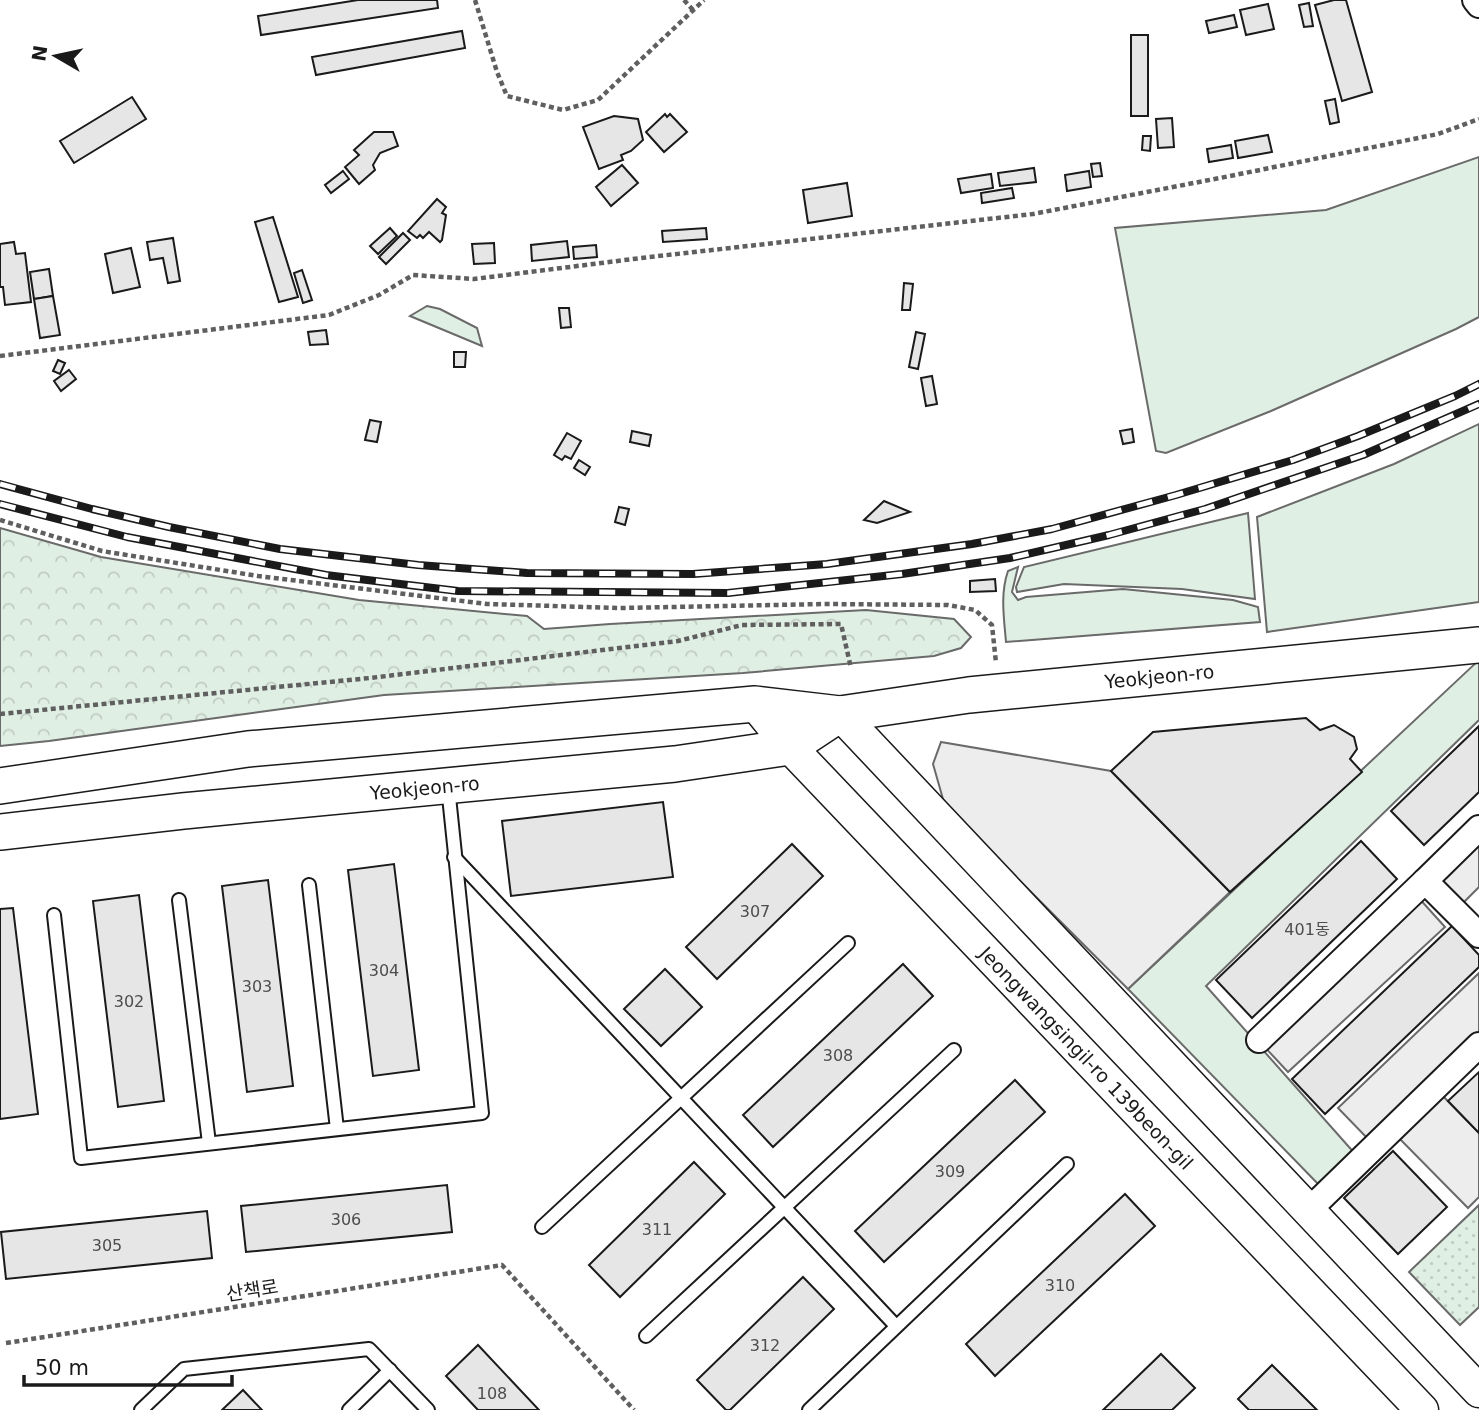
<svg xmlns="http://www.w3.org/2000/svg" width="1479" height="1410" viewBox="0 0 1479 1410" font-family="'DejaVu Sans','Noto Sans KR',sans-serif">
<defs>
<pattern id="forest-crowns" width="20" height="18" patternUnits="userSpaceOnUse" patternTransform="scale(1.75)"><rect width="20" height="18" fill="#e0efe3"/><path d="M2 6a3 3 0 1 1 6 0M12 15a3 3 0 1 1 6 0" fill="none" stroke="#c0ccc2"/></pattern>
<pattern id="park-dots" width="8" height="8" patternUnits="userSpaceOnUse" patternTransform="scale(1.75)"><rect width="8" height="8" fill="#e0efe3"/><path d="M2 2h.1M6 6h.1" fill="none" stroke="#c0ccc2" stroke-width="1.8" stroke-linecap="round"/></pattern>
</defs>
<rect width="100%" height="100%" fill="#fff"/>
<g fill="#e0efe3" stroke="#6a6a6a" stroke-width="2">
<polygon points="1479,157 1479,317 1456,329 1271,411 1166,453 1156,451 1115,228 1326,210"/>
<polygon points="427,306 440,309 477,328 482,346 410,316"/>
<polygon points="1479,424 1479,602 1267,632 1257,517 1394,464"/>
<polygon points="1248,513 1255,599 1182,589 1064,584 1017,592 1016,587 1024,567"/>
<path d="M1018,567L1012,592L1018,600L1026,597L1123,589L1233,600L1258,607L1260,622L1006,642C1004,618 1000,594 1008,571Z"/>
<polygon points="1479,660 1479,720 1206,986 1357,1156 1323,1189 1128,989"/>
</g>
<polygon fill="url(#forest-crowns)" stroke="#6a6a6a" stroke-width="2" points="0,528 101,557 359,600 527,616 544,629 610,624 866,610 954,619 971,637 961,648 934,656 743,673 384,695 49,741 0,746"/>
<polygon fill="url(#park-dots)" stroke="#6a6a6a" stroke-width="2" points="1479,1205 1479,1307 1460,1325 1409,1272"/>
<g fill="#ededed" stroke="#6a6a6a" stroke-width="2">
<polygon points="941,742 1111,771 1230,892 1128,989 945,806 933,764"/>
<polygon points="1479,833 1479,887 1460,906 1432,879"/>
<polygon points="1417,896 1445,927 1288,1072 1260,1042"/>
<polygon points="1479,973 1479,1040 1372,1143 1338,1108"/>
<polygon points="1434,1087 1479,1133 1479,1197 1468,1208 1391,1130"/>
</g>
<g fill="#e6e6e6" stroke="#1a1a1a" stroke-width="2">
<polygon points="358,0 437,0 438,8 261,35 258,16"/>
<polygon points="1334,0 1346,0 1372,92 1342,101 1315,5"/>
<polygon points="1309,3 1313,26 1304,27 1299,5"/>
<polygon points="1268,4 1274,29 1246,35 1240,10"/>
<polygon points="1234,15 1237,27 1209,33 1206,21"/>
<polygon points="462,31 465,48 316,75 312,57"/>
<rect x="1131" y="35" width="17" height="81"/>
<polygon points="132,97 146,119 74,163 60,141"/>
<polygon points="1335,99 1339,122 1330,124 1325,101"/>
<polygon points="665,114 667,117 670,114 687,132 664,152 646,132"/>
<polygon points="614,116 638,119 643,140 631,151 621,155 623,160 599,169 583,127"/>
<polygon points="1172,118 1174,147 1158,148 1156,119"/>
<polygon points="374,132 393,132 398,146 380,153 373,165 375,170 359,184 345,167 359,155 354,150"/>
<polygon points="1268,135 1272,152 1238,158 1235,141"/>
<polygon points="1143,136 1151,136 1150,151 1142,150"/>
<polygon points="1231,145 1233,158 1209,162 1207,149"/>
<polygon points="1100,163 1102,176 1093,177 1091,164"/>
<polygon points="622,165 638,183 611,206 596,187"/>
<polygon points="1034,168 1036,182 1000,186 998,173"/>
<polygon points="343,171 349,179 331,193 325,185"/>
<polygon points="1089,171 1091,187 1067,191 1065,175"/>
<polygon points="991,174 993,188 961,193 958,179"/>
<polygon points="847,183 852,216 808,223 803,190"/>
<polygon points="1012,188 1014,198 982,203 981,193"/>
<polygon points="437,199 446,207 442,213 446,215 442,240 440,242 429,232 423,238 420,235 417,238 408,231"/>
<polygon points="273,217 298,297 279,302 255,222"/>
<polygon points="390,228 397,236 378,254 370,246"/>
<polygon points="706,228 707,239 663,242 662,231"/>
<polygon points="403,233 410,240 386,264 379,257"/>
<polygon points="173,238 180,281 168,283 163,258 150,260 147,242"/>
<polygon points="567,241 569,257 532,261 531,245"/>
<polygon points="14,242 16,254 25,253 31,302 5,305 3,287 0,287 0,244"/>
<polygon points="494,243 495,263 474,264 472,244"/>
<polygon points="596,245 597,257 574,259 573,247"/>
<polygon points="131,248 140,287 113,293 105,254"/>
<polygon points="49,269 53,296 34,299 30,272"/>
<polygon points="302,270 312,300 303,303 294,273"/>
<polygon points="904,283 913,284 910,310 902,310"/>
<polygon points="53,296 60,335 40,338 34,299"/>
<polygon points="559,308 569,308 571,327 561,328"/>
<polygon points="326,330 328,344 310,345 308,332"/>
<polygon points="916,332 925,334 918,369 909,367"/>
<polygon points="454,352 466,352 465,367 454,367"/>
<polygon points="58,360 65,363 60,374 53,371"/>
<polygon points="69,370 76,379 61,391 54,381"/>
<polygon points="932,376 937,404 926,406 921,378"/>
<polygon points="370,420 381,422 377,442 365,440"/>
<polygon points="1132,429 1134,442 1123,444 1120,431"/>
<polygon points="632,431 651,435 649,446 630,442"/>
<polygon points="567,433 581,441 571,459 565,456 562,460 554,455"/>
<polygon points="579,460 590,467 585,475 574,468"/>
<polygon points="884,501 910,512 877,523 864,520"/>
<polygon points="619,507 629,509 625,525 615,522"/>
<polygon points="995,579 996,591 970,592 970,581"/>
<polygon points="1306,718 1320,730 1334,725 1354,737 1357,749 1350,759 1362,772 1230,892 1111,771 1153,732"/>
<polygon points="1479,726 1479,792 1424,845 1391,811"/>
<polygon points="663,802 673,877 511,896 502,821"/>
<polygon points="1361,841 1397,879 1252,1018 1216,980"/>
<polygon points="792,844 823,876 717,979 686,947"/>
<polygon points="394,864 419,1070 373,1076 348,870"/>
<polygon points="268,880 293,1086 247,1092 222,886"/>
<polygon points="139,895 164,1101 118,1107 93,901"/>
<polygon points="13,908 38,1114 0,1119 0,909"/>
<polygon points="1452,926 1479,955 1479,967 1325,1114 1292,1079"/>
<polygon points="903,964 933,996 773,1147 743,1115"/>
<polygon points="665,969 702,1007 661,1046 624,1009"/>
<polygon points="1479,1072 1479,1133 1448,1101"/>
<polygon points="1015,1080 1045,1112 884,1262 855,1231"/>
<polygon points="1393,1151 1447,1207 1398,1254 1344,1198"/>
<polygon points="694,1162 725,1194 620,1297 589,1265"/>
<polygon points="447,1185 452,1232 246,1252 241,1206"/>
<polygon points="1125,1194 1155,1226 995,1376 966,1344"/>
<polygon points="207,1211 212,1258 6,1279 1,1232"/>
<polygon points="803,1277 834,1309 730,1410 726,1410 697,1380"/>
<polygon points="478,1345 539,1410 478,1410 446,1376"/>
<polygon points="1161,1354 1195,1388 1172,1410 1103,1410"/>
<polygon points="1272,1365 1317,1410 1249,1410 1238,1399"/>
<polygon points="243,1390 262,1410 222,1410"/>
</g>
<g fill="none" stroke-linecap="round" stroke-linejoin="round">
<g stroke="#1a1a1a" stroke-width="16">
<g id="service">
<polyline points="454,857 896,1326"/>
<polyline points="309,885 337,1129"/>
<polyline points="179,900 209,1143"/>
<polyline points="54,915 81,1158 482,1113 448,787"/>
<polyline points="542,1227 848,943"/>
<polyline points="646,1336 954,1050"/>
<polyline points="141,1410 184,1369 369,1349 428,1410"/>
<polyline points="349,1410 390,1370"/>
<polyline points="809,1410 1067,1164"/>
</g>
</g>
<g stroke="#1a1a1a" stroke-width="28">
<g id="minor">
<polyline points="1475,0 1479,5"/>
<polyline points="1425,881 1479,828"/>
<polyline points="1259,1040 1425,881 1479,935"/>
<polyline points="1309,1210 1479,1045"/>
</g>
</g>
<g stroke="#1a1a1a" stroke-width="35">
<g id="tertiary">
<path id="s1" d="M755,704L790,747L1422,1410"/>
<polyline points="840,714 1479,1391"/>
</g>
</g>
<g stroke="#1a1a1a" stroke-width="38">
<g id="secondary">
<path id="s2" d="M0,786L248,749L755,704L840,714L969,695L1479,645"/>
<path id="s3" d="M0,832L183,811L675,764L790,747L840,714"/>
</g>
</g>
<g stroke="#5f5f5f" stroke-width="4.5" stroke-dasharray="5 3.5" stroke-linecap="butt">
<polyline points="475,0 497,72 507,96 563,110 598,100 704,0"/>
<polyline points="684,0 693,10"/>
<polyline points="0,356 329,315 379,295 413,275 474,279 641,258 1033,214 1230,176 1438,134 1479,119"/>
<polyline points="0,520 102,551 258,576 487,604 620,608 824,604 948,605 975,610 992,625 996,663"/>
<polyline points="0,714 370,678 678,641 742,625 841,624 851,668"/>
<polyline points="6,1343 502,1265 634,1410"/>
</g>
<use href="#service" stroke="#fff" stroke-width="12"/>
<use href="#minor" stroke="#fff" stroke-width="24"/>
<use href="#tertiary" stroke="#fff" stroke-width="32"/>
<use href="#secondary" stroke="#fff" stroke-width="35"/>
<g stroke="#1a1a1a" stroke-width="8">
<g id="rail">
<polyline points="0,484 92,509 169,527 280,549 418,565 527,573 693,574 827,564 972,544 1052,529 1176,495 1293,460 1358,436 1455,396 1479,384"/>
<polyline points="0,504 127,537 326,575 458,591 728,593 902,574 1010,558 1109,535 1205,509 1363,455 1479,404"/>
</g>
</g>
<use href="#rail" stroke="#fff" stroke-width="5" stroke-dasharray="16" stroke-linecap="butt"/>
</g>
<g text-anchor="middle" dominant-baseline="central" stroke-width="5" stroke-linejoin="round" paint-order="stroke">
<g font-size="16" fill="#4d4d4d">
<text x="755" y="911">307</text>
<text x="1307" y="929">401동</text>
<text x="384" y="970">304</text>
<text x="257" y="986">303</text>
<text x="129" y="1001">302</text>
<text x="838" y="1055">308</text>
<text x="950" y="1171">309</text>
<text x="346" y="1219">306</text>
<text x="657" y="1229">311</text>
<text x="107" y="1245">305</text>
<text x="1060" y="1285">310</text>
<text x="765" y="1345">312</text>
<text x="492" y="1393">108</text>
</g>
<g font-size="19" fill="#1a1a1a" stroke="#fff">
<text stroke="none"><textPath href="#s2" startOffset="1167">Yeokjeon-ro</textPath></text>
<text stroke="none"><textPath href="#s3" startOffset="427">Yeokjeon-ro</textPath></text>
<text stroke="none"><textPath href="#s1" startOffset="485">Jeongwangsingil-ro 139beon-gil</textPath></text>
<text transform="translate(252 1290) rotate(-9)">산책로</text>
</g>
</g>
<g transform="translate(56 56) rotate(279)" stroke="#ffffff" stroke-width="5" paint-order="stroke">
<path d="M0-5L12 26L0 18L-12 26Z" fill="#1a1a1a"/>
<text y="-10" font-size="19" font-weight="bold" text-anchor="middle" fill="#1a1a1a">N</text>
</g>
<path d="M24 1375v10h208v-10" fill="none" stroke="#1a1a1a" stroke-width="3.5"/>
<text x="35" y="1375" font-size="21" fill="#1a1a1a" stroke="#ffffff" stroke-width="5" paint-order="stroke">50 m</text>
</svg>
